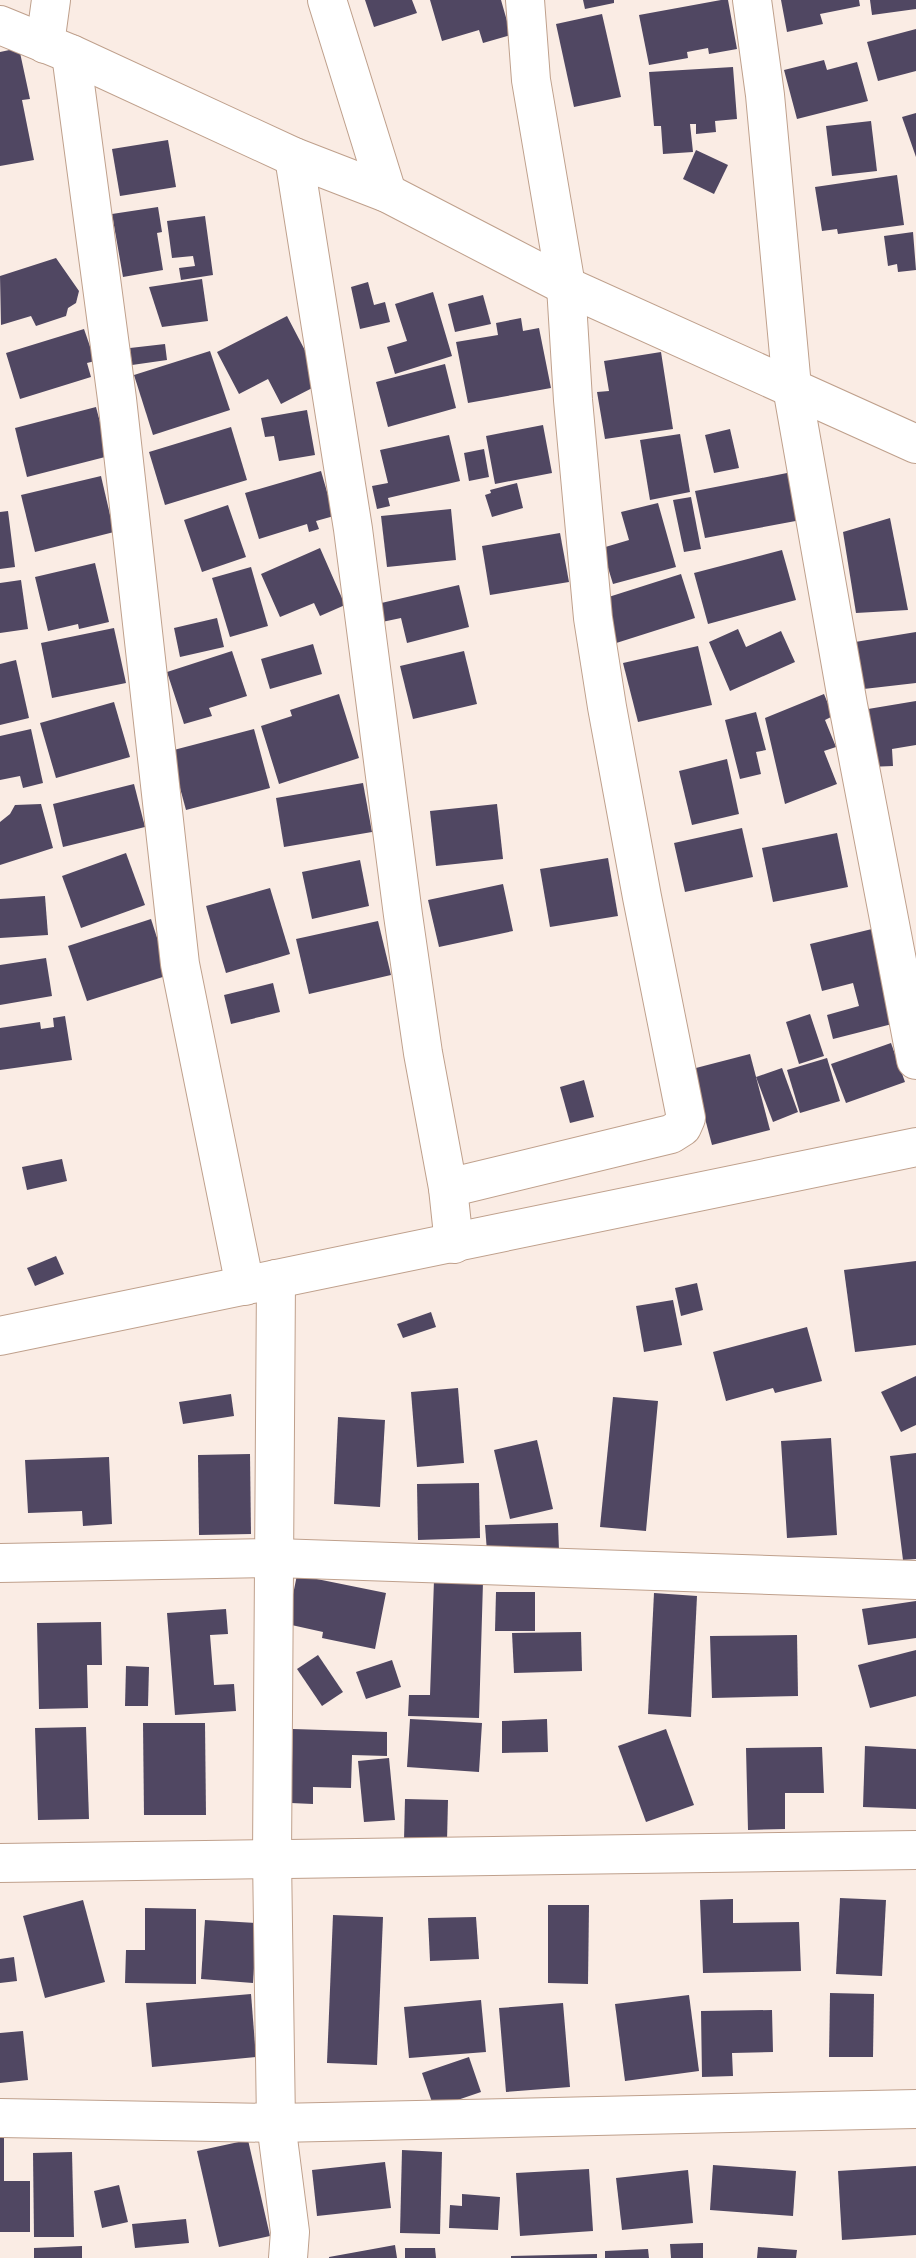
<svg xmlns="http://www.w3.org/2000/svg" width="916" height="2258" viewBox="0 0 916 2258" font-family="'IBM Plex Sans',sans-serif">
<rect width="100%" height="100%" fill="#faece4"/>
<g fill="#504762">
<polygon points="365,0 412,0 417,13 374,27"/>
<polygon points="430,0 501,0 511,35 483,43 479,30 442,41"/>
<polygon points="583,0 614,0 614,3 585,9"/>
<polygon points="721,0 728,0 737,49 709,54 708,48 687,52 688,58 649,65 639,15"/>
<polygon points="781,0 859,0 860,6 820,14 823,24 787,32"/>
<polygon points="870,0 916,0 916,9 872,15"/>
<polygon points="602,14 621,97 574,107 556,24"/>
<polygon points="916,29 916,71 878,81 867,42"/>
<polygon points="19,48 30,99 22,100 34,160 0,166 0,52"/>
<polygon points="824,60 827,70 857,62 868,101 797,119 784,70"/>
<polygon points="733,67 737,119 715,121 716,132 696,134 696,124 690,124 693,152 663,154 661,126 654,126 649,72"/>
<polygon points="916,113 916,157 902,117"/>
<polygon points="871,121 877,171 832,176 826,126"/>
<polygon points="168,140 176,187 120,196 112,149"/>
<polygon points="696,150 728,165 714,194 683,179"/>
<polygon points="897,175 904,225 838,234 837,229 822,231 815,187"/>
<polygon points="158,207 162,232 157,233 163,270 123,277 112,214"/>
<polygon points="205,216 213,275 181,280 179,268 195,266 193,256 172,258 167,221"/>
<polygon points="913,232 916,270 898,272 897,264 888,266 884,236"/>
<polygon points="56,258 79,291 76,303 68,308 66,316 36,326 31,316 1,325 0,276"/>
<polygon points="202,279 208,321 162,327 149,287"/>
<polygon points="368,282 374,305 385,302 390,322 360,329 351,287"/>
<polygon points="433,292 452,356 395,374 387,347 407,341 395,304"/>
<polygon points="483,295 491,324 455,332 448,304"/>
<polygon points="287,316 322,383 281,404 268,379 239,394 217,352"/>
<polygon points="521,318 523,331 539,328 551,388 468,403 456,342 498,335 496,323"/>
<polygon points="84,329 95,361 87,363 91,377 20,399 6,353"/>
<polygon points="165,344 167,360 132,365 130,348"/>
<polygon points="210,351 230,410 153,435 134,375"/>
<polygon points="661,352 673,429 605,439 597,392 609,391 604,361"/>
<polygon points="445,364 456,408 388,427 376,382"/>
<polygon points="96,407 109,456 27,477 15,428"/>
<polygon points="307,410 315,455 279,461 274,436 265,437 261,418"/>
<polygon points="543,425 552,473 495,484 486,436"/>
<polygon points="231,427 247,480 165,505 149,452"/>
<polygon points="730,429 739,468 714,473 705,435"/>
<polygon points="680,434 690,492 650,500 640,440"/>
<polygon points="449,435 460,481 388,498 390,506 377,509 372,486 388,483 380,450"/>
<polygon points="484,449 489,477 469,481 464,453"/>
<polygon points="321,471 334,516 316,521 319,529 309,532 307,524 259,539 245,493"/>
<polygon points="792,472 801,520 705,538 695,491"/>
<polygon points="101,476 114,532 35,552 21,495"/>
<polygon points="517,483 523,508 492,517 485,495 491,493 490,490"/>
<polygon points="691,497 701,549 684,552 673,500"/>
<polygon points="658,503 676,567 613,584 602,548 629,540 621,512"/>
<polygon points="228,505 246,557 202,572 184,520"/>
<polygon points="451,509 456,560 387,567 381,516"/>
<polygon points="8,511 15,567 0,569 0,512"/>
<polygon points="890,518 908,610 856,613 843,532"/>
<polygon points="560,533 569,582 490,595 482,546"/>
<polygon points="320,548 345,605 320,616 314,603 280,617 261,574"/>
<polygon points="782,550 796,600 708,624 694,573"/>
<polygon points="95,563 109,622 79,629 78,624 48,631 35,577"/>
<polygon points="251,567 268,626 230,637 212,578"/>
<polygon points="681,574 695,618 610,645 596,601"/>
<polygon points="21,580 28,629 0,633 0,583"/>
<polygon points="459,585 469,627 407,643 401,618 382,622 377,604"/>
<polygon points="217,618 224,647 180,657 174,628"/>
<polygon points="114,628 126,683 52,698 41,643"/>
<polygon points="738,629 746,647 781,631 795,662 730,691 709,642"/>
<polygon points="916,632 916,683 855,690 849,643"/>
<polygon points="313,644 322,674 270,689 261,659"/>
<polygon points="698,646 712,705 638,722 623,663"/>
<polygon points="232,651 247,696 209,708 212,716 184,724 167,672"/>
<polygon points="464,651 477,704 413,719 400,666"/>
<polygon points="16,660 29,718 0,725 0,664"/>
<polygon points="339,694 359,758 279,784 261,726 292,716 290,710"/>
<polygon points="824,694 833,716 825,720 836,747 824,751 837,784 785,804 765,718"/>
<polygon points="916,701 916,745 892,749 893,766 868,767 856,711"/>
<polygon points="114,702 130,757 56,778 40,723"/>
<polygon points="756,712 766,750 756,752 761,774 740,779 725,720"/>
<polygon points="31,729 43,783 23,788 20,776 0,780 0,736"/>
<polygon points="254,729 270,788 186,810 170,751"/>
<polygon points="727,759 739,814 692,825 679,771"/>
<polygon points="363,783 372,832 284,847 276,798"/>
<polygon points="134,784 145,827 63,847 53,804"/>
<polygon points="41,804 53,848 0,865 0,822 10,814 15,805"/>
<polygon points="497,804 503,859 436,866 430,811"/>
<polygon points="742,828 753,877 685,892 674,843"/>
<polygon points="837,833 848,887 773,902 762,848"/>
<polygon points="126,853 145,905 81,928 62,876"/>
<polygon points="608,858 618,916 550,927 540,869"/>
<polygon points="360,860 369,906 312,919 302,872"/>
<polygon points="503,884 513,931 439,947 428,900"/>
<polygon points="270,888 290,954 226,973 206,906"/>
<polygon points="45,896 48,935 0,938 0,899"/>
<polygon points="151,919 169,975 87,1001 68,946"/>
<polygon points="378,921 391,975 309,994 296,939"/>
<polygon points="872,929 896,1023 833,1039 827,1015 859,1006 853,983 822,991 810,944"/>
<polygon points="46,958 52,996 0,1005 0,965"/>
<polygon points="273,983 280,1012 231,1024 224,995"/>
<polygon points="810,1014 824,1056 799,1064 786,1022"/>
<polygon points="65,1016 72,1060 0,1070 0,1028 40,1022 41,1029 54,1027 53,1018"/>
<polygon points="891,1043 905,1082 846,1103 831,1064"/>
<polygon points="750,1054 770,1130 712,1145 692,1069"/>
<polygon points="827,1058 840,1101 800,1113 787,1070"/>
<polygon points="782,1068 798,1112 773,1122 756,1077"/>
<polygon points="584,1080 594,1117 570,1123 560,1087"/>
<polygon points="62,1159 67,1181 27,1190 22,1167"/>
<polygon points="56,1256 64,1274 35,1286 27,1268"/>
<polygon points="916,1261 916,1345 855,1352 844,1270"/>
<polygon points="697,1283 703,1310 681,1316 675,1288"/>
<polygon points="673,1300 682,1345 644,1352 636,1306"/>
<polygon points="431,1312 436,1327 403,1338 397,1324"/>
<polygon points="807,1327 822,1381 775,1393 773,1388 726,1401 713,1352"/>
<polygon points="916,1376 916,1425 901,1432 881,1392"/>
<polygon points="458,1388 464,1463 417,1467 411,1392"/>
<polygon points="231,1394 234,1416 183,1424 179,1402"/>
<polygon points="613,1397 658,1401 646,1531 600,1527"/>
<polygon points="338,1417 385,1420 380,1507 334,1504"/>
<polygon points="831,1438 837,1535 787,1538 781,1441"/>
<polygon points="537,1440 553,1509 510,1519 494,1450"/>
<polygon points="916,1453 916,1559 903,1560 890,1456"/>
<polygon points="250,1454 251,1534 199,1535 198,1455"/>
<polygon points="109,1457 112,1524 83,1526 82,1511 28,1513 25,1460"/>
<polygon points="479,1483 480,1538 418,1540 417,1484"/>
<polygon points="558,1523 559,1550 487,1552 485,1525"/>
<polygon points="297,1575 386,1593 375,1649 322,1638 323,1632 287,1624"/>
<polygon points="434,1580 483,1582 479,1718 408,1716 409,1695 430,1695"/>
<polygon points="496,1592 535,1592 535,1631 495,1631"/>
<polygon points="654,1593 697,1596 691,1717 648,1714"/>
<polygon points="916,1601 916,1638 868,1645 862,1609"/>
<polygon points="226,1609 228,1634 210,1635 214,1685 234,1684 236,1711 175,1715 167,1613"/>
<polygon points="101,1622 102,1665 87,1665 88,1708 39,1709 37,1623"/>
<polygon points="581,1632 582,1671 514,1673 512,1633"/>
<polygon points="797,1635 798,1696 712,1698 710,1636"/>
<polygon points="916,1650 916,1696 870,1708 858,1665"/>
<polygon points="318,1655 343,1692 322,1706 297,1669"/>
<polygon points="392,1660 401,1687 366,1699 356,1672"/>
<polygon points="126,1666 149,1667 148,1706 125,1706"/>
<polygon points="410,1719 482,1723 479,1772 407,1767"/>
<polygon points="547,1719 548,1752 502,1753 502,1721"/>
<polygon points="143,1723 205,1723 206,1815 144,1815"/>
<polygon points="86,1727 89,1819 38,1820 35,1728"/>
<polygon points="293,1729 387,1732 387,1756 352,1755 351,1788 313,1787 313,1804 291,1803"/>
<polygon points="666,1729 694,1805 646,1822 618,1746"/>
<polygon points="865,1746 916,1749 916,1809 863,1807"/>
<polygon points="822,1747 824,1793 785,1793 785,1829 748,1830 746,1748"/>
<polygon points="389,1758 395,1820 364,1822 358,1761"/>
<polygon points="405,1799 448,1800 447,1841 404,1840"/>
<polygon points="840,1898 886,1900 882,1976 836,1974"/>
<polygon points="733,1899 733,1923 799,1922 801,1971 703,1973 700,1900"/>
<polygon points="83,1900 105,1982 45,1998 23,1916"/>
<polygon points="548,1905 589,1905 588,1984 548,1983"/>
<polygon points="145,1908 196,1909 196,1984 125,1983 126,1950 145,1950"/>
<polygon points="333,1915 383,1917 377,2065 327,2063"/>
<polygon points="476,1917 479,1959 430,1961 428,1918"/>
<polygon points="205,1920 257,1923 253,1983 201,1979"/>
<polygon points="14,1957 17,1981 0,1983 0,1959"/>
<polygon points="830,1993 874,1994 873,2057 829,2057"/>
<polygon points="251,1994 256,2057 152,2067 146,2003"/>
<polygon points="689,1995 699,2071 625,2081 615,2004"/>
<polygon points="481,2000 486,2052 409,2058 404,2007"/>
<polygon points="563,2003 570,2087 506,2092 499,2008"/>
<polygon points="772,2010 773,2052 732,2053 733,2076 702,2077 701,2011"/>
<polygon points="23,2031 28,2080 0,2083 0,2033"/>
<polygon points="469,2057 481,2092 434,2108 422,2073"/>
<polygon points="0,2136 4,2136 4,2181 30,2181 30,2232 0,2232"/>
<polygon points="248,2140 270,2236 219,2247 197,2151"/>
<polygon points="402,2150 442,2152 440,2234 400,2233"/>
<polygon points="72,2152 74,2237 34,2237 33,2153"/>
<polygon points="385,2162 391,2208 317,2216 312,2170"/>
<polygon points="713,2165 796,2171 793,2216 710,2210"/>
<polygon points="916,2166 916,2235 842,2240 838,2171"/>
<polygon points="589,2169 593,2231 520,2236 516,2173"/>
<polygon points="688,2170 693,2223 622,2230 616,2178"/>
<polygon points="119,2185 128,2222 102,2228 94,2191"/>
<polygon points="462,2194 500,2197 498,2230 449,2228 450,2205 462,2206"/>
<polygon points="186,2219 189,2243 135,2248 132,2224"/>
<polygon points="703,2243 703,2258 671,2258 670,2244"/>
<polygon points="395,2245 397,2258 329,2258 329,2257"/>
<polygon points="82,2246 82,2258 34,2258 34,2248"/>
<polygon points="758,2247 797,2250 796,2258 757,2258"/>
<polygon points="405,2248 435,2248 436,2258 405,2258"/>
<polygon points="648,2249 649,2258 605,2258 605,2251"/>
<polygon points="597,2254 597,2258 511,2258 511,2256"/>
</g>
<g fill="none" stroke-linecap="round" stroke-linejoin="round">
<g stroke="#bfa08c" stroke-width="40">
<g id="minor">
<polyline points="327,0 387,193"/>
<polyline points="752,0 765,95 792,387 848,705 916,1060"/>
<polyline points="0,25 71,54 294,157 387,193 566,286 916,444"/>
<polyline points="45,44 51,0"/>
<polyline points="71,54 117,399 180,964 245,1286"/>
<polyline points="294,157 353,529 403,915 423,1053 448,1188 454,1244"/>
<polyline points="448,1188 671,1134 682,1127 686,1118 642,897 607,707 593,618 573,400 566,286 531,80 525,0"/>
<polyline points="276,1279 272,1858 276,2123 290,2232 288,2258"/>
<polyline points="0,1336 916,1147"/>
<polyline points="0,1563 276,1558 916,1580"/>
<polyline points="0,1863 916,1850"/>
<polyline points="0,2118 276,2123 916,2109"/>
</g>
</g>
<use href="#minor" stroke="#fff" stroke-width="38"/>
</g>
</svg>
